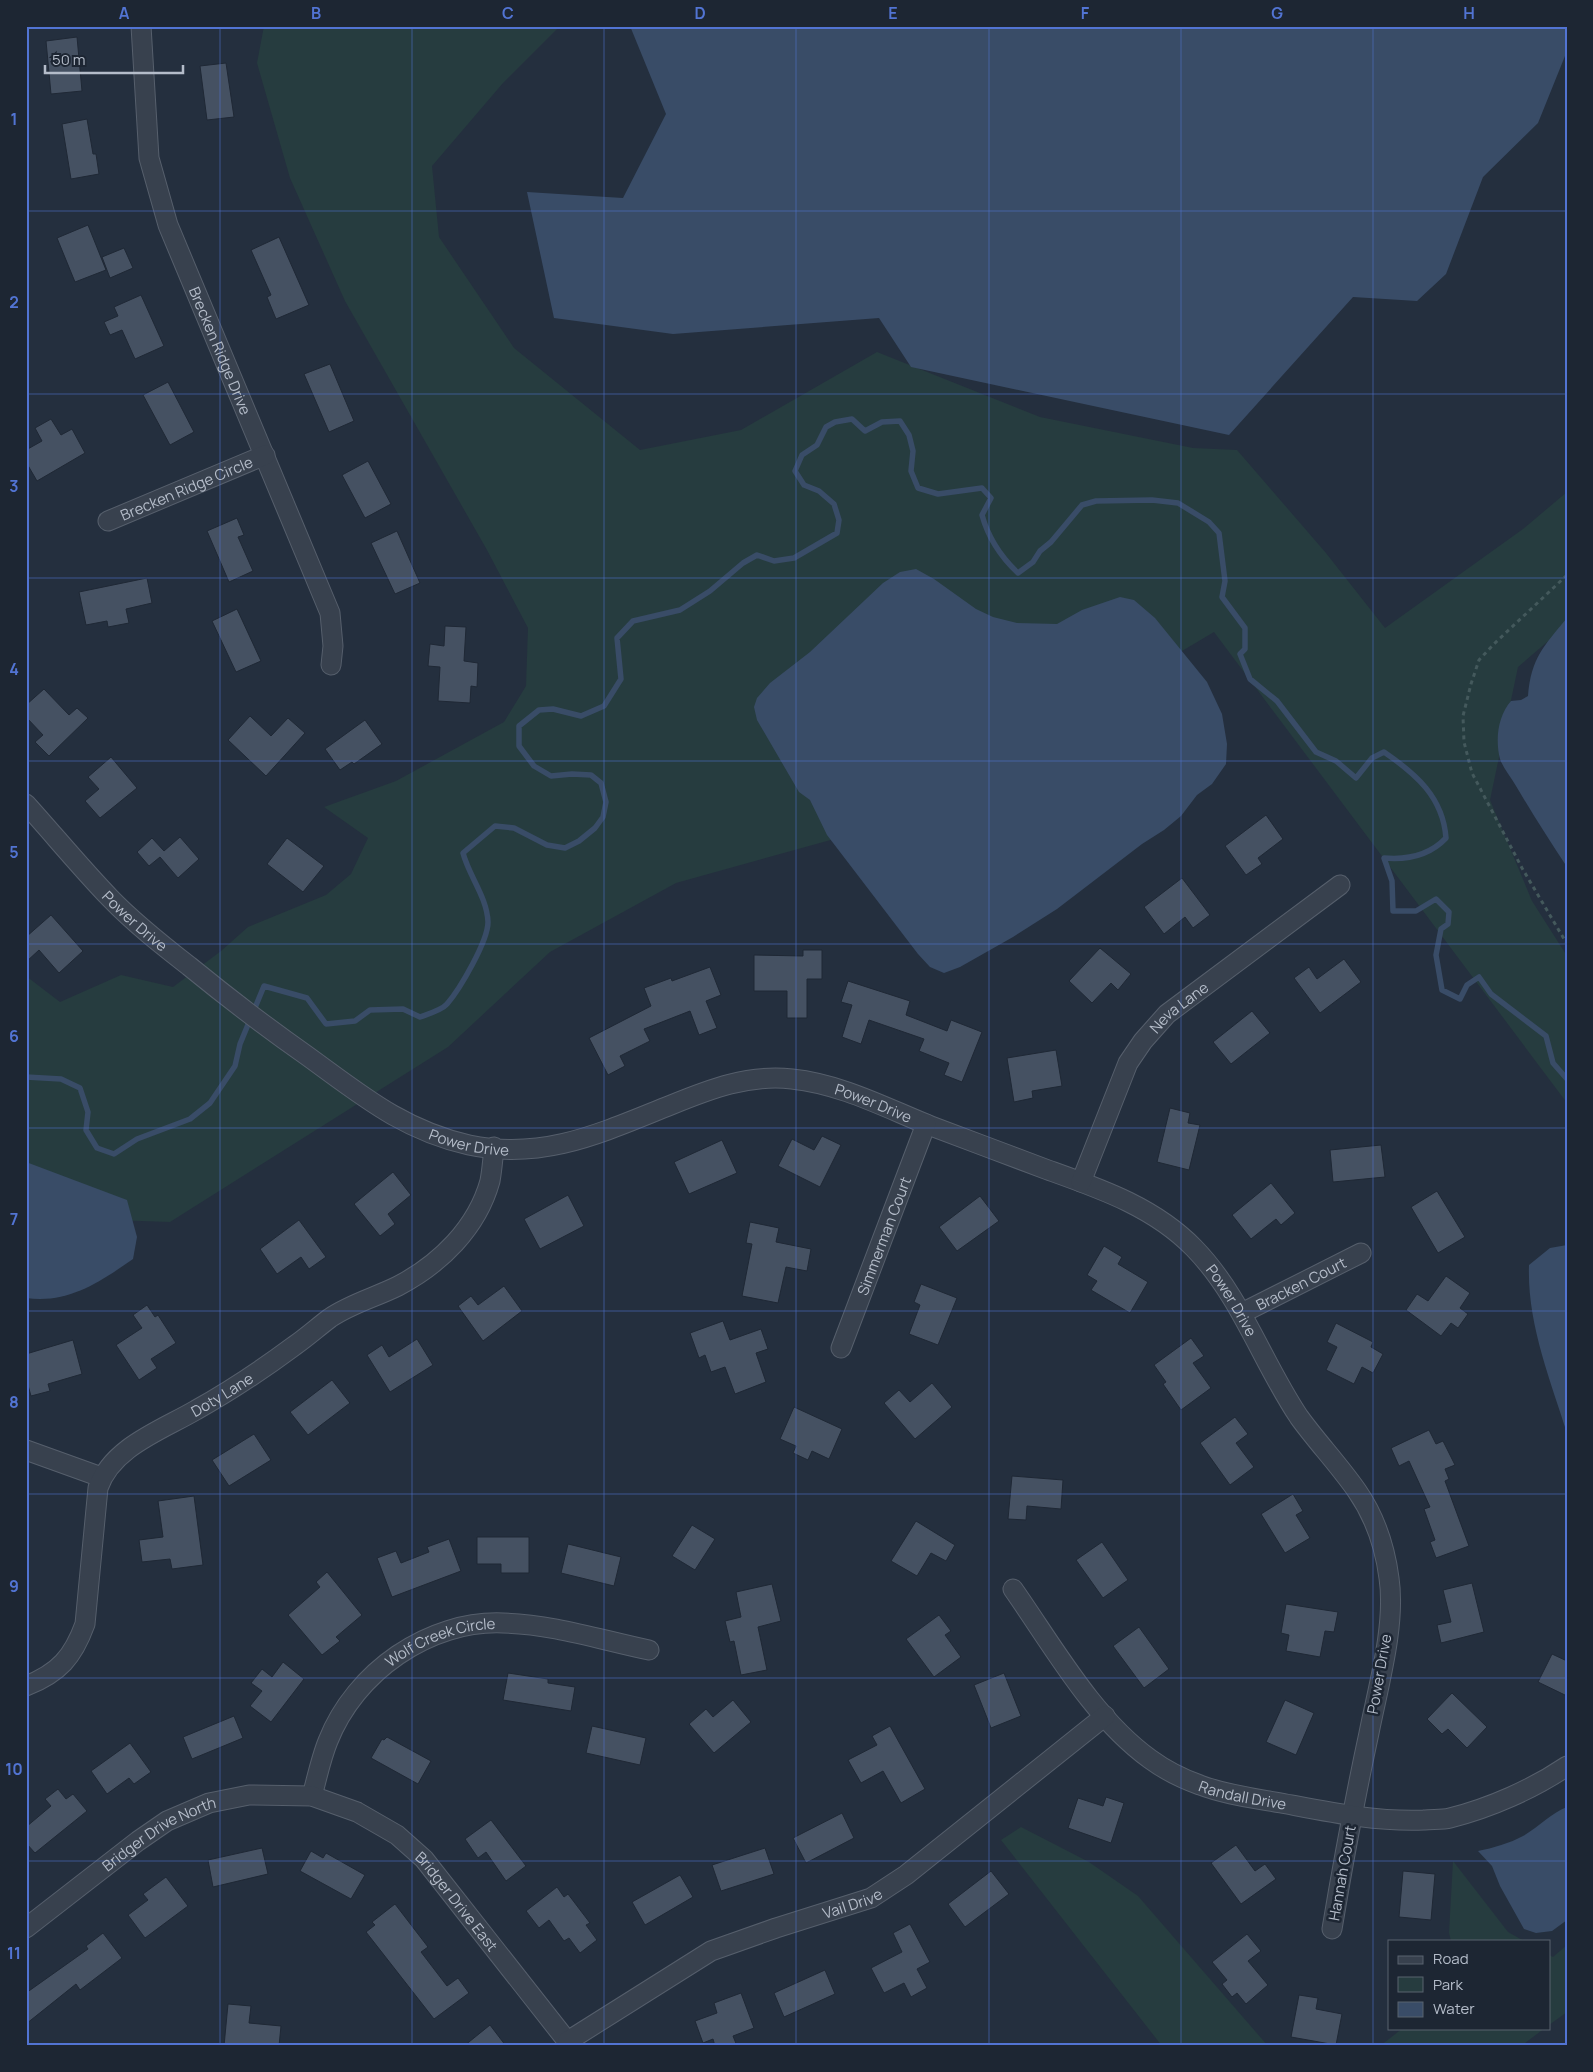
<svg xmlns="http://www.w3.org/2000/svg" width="1593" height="2072" viewBox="0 0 1593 2072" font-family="Manrope,sans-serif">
<rect width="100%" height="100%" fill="#242f3e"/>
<g fill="#263c3f">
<polygon points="264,26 560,26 503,83 432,166 439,237 514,348 640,450 741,430 877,352 1040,417 1193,448 1237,450 1326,553 1385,628 1523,529 1567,492 1567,625 1518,667 1490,800 1532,901 1567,956 1567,1103 1214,632 892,823 676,883 550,952 448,1047 170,1222 26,1217 26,976 60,1002 121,975 173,987 221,951 248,927 326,895 351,874 368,838 324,807 396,781 504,722 526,686 528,628 487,550 345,301 290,178 257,63"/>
<polygon points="1021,1827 1089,1862 1138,1896 1268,2046 1162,2046 1001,1840"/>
<polygon points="1453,1861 1508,1932 1524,1941 1451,1941 1449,1933"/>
<polygon points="1567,1945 1567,2012 1549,2025 1549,1955 1553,1957"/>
<polygon points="1403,2028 1545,2028 1521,2046 1380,2046"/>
</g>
<g fill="#394c67">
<polygon points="630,26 1567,26 1567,51 1538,123 1483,177 1446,274 1417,301 1353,297 1229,435 911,367 879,318 673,334 554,318 527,192 623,198 666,114"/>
<polygon points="916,569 934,579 976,609 993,617 1017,623 1057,624 1082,610 1120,597 1134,600 1155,618 1207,682 1222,714 1227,744 1226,764 1212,784 1197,795 1181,816 1164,830 1142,844 1057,909 1013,937 960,967 944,973 930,967 918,954 827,835 810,800 799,792 757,720 754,707 757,698 770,683 810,652 883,583 900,572"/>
<path d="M1567,618V867C1549,840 1532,813 1516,786C1511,777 1503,768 1500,759C1495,739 1498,716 1511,701L1521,700L1528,696C1531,658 1544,646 1567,618Z"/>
<path d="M26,1162L127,1200L137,1237L133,1259C100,1282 68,1304 26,1298Z"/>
<path d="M1567,1245V1433C1550,1379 1527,1323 1529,1265L1550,1248Z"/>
<path d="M1567,1807V1920L1552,1931L1536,1933L1524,1929L1500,1886L1492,1866L1478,1851C1493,1848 1510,1843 1523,1836C1539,1827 1551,1813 1567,1807Z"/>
</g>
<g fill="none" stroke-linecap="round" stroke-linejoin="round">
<path stroke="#394c67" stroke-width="5.5" d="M26,1077L61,1079L80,1088L88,1112L86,1130L97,1148L114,1154L137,1139L190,1119L210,1103L235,1066L240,1044L264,986L307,998L326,1024L355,1021L370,1010L403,1009L420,1017C428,1014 442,1010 447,1004C460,989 488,941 488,922C487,897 469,876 463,853L495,826L514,828L547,845L565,848L579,841L595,828L603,817L606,802L601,783L591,775L572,774L551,776L534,766L519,746V726L539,710L553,709L581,716L604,706L621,679L617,638L633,621L680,610L710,591L743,563L757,555L774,561L794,558L837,533L839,520L834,504L819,491L804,485L795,471L802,455L817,445L826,427L835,422L852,419L865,431L882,422L900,421L909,435L913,451L911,471L918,488L938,494L982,488L991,498L982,515C988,537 1001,557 1018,573L1033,562L1040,551L1051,542L1082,505L1096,501L1152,500L1178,503L1209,522L1219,533L1225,581L1222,597L1245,628V649L1240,654L1250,679L1277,701L1316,752L1336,761L1356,778L1372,758L1384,752C1416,774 1443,797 1446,838C1429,856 1407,860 1384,858L1392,881L1393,911H1416L1436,899L1449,912L1448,924L1441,929L1436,955L1442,990L1460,999L1467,985L1479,977L1491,994L1546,1036L1553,1063L1567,1079"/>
</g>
<g fill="#455162" stroke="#1f2835">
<polygon points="77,37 82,91 51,94 46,41"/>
<polygon points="226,63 234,117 207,120 200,66"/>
<polygon points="87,119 93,154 96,154 99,174 71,179 62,124"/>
<polygon points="88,225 106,270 75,282 57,238"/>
<polygon points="279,237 309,305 276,319 267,297 271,295 251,250"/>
<polygon points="124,248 133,268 110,278 102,257"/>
<polygon points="141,295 164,346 135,359 122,330 110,335 104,322 118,316 114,307"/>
<polygon points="330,364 354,421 329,432 304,374"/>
<polygon points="168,382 194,432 170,445 143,395"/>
<polygon points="51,419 61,435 72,429 85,453 37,481 26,462 26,450 42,441 35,428"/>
<polygon points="368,461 391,504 365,518 342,475"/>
<polygon points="237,518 244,535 238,537 253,571 229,582 207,531"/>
<polygon points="397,531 420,583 395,594 371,543"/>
<polygon points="147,578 152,603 126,609 129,623 108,627 107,621 86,625 79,592"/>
<polygon points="237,609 261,661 236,672 212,621"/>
<polygon points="445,626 466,627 464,661 478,663 477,687 471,686 470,703 438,701 440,667 428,666 430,644 444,646"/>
<polygon points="44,689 69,715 77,708 88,718 49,756 35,742 43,735 26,717 26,705"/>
<polygon points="250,716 271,736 288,718 305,733 266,776 228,740"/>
<polygon points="365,720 382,744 354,764 352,762 340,770 325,749"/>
<polygon points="111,757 137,788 100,818 85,801 99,789 88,777"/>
<polygon points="1266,815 1283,839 1258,858 1262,864 1246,875 1225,846"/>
<polygon points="180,837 199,859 178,878 160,857 149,866 137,852 152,838 164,851"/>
<polygon points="287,838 324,866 303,892 267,864"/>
<polygon points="1182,878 1210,915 1193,928 1185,917 1164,934 1144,907"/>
<polygon points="51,915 83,951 59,973 39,950 26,962 26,937"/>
<polygon points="1100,948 1131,974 1118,990 1111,983 1092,1003 1069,981"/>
<polygon points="803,950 822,950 822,979 807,979 807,1018 787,1018 787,991 754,991 754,955 803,956"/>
<polygon points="1344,959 1361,982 1320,1013 1294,978 1309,967 1317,979"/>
<polygon points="710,967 721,995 706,1001 717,1028 699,1035 690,1011 644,1029 650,1041 620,1056 625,1066 608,1075 589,1038 651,1006 644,988 671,978 672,981"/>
<polygon points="848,981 910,1001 906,1015 947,1031 951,1020 982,1032 962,1082 944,1075 949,1063 919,1051 924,1039 869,1020 861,1044 842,1037 852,1005 841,1002"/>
<polygon points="1252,1011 1270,1033 1231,1064 1213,1042"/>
<polygon points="1056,1050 1062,1086 1032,1091 1033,1098 1014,1102 1007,1058"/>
<polygon points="1170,1108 1190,1113 1188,1123 1200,1125 1189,1170 1157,1162"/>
<polygon points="822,1136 841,1145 820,1187 778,1166 792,1139 814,1150"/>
<polygon points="722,1140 737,1173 689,1194 674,1162"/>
<polygon points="1381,1145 1385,1177 1333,1182 1330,1150"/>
<polygon points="393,1172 411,1195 388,1214 395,1224 380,1236 354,1204"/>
<polygon points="1271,1183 1295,1213 1281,1225 1276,1219 1251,1239 1232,1215"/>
<polygon points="1437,1191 1465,1237 1438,1253 1411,1207"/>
<polygon points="568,1195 584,1226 540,1249 524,1219"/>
<polygon points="980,1196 999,1221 957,1251 939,1227"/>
<polygon points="299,1220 326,1257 309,1269 301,1257 277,1274 260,1249"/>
<polygon points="750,1222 779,1228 776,1242 811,1249 807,1271 786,1267 778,1303 742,1296 752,1244 746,1243"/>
<polygon points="1104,1246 1122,1257 1118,1264 1148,1282 1130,1313 1091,1290 1097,1281 1087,1275"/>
<polygon points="1446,1276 1470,1293 1460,1308 1468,1314 1458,1328 1451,1323 1441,1336 1406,1310 1417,1294 1428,1301"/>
<polygon points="921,1284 957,1298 938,1345 909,1334 920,1305 914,1302"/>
<polygon points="504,1286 522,1311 483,1341 458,1306 471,1296 478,1305"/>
<polygon points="147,1305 155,1317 158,1315 176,1343 151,1359 157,1368 139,1380 116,1345 142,1328 133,1315"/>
<polygon points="723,1321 730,1340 761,1329 768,1349 756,1353 766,1382 735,1394 725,1367 711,1372 705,1355 699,1358 690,1333"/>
<polygon points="1336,1323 1373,1342 1371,1347 1383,1354 1373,1373 1362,1367 1354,1384 1326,1370 1337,1347 1327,1342"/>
<polygon points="1191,1338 1204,1356 1193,1363 1211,1388 1181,1410 1163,1384 1166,1382 1154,1365"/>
<polygon points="417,1339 433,1365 390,1392 367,1355 382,1345 389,1357"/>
<polygon points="73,1340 82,1374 48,1384 50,1391 31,1396 26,1378 26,1354"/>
<polygon points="332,1380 350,1403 308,1435 290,1412"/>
<polygon points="932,1383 952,1407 915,1439 884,1403 899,1390 910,1402"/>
<polygon points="794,1407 842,1429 829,1459 812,1451 808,1460 793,1453 796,1446 780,1439"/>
<polygon points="1235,1417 1248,1434 1236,1443 1254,1467 1230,1485 1200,1443"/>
<polygon points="1429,1430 1436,1444 1443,1441 1455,1465 1445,1469 1449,1479 1445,1481 1469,1546 1436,1558 1430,1542 1435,1540 1424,1509 1430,1507 1409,1461 1399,1466 1391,1448"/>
<polygon points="254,1434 271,1460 229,1486 212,1460"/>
<polygon points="1012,1476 1063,1480 1061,1509 1027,1506 1026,1520 1008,1519"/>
<polygon points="1293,1494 1303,1511 1296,1515 1310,1538 1285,1553 1261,1514"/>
<polygon points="194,1496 203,1565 172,1569 170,1559 142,1562 139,1540 163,1537 158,1501"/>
<polygon points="916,1521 955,1545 946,1561 931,1553 917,1576 891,1561"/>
<polygon points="692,1525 715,1539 695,1570 672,1556"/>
<polygon points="477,1537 529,1537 529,1573 501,1573 501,1564 477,1564"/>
<polygon points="449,1539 461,1571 392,1597 377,1558 396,1551 401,1563 429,1552 427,1547"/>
<polygon points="1102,1542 1128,1580 1103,1598 1076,1560"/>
<polygon points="568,1544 621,1557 614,1586 561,1573"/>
<polygon points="327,1572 362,1615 336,1637 340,1641 322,1655 288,1615 320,1587 316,1582"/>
<polygon points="1472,1583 1484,1632 1441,1643 1437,1625 1451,1622 1443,1590"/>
<polygon points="772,1584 781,1621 758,1627 767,1670 741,1675 734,1641 730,1642 725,1621 741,1617 736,1592"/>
<polygon points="1286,1604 1338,1612 1334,1632 1325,1631 1320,1657 1286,1651 1289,1635 1281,1633"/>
<polygon points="939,1615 951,1631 945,1635 961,1657 934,1677 906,1639"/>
<polygon points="1139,1627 1169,1669 1144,1688 1113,1646"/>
<polygon points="1552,1654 1567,1661 1567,1696 1538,1682"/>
<polygon points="283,1662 304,1679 271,1722 250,1706 262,1691 251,1683 262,1669 272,1677"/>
<polygon points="508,1673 548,1679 548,1683 575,1687 571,1711 503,1700"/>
<polygon points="1004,1673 1021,1716 991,1728 974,1685"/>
<polygon points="1452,1693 1487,1727 1467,1748 1448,1729 1442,1734 1427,1719"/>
<polygon points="733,1700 751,1722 714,1753 689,1724 706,1709 713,1717"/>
<polygon points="1285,1700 1314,1713 1296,1755 1266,1742"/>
<polygon points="234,1716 243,1738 192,1759 183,1737"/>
<polygon points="592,1726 646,1738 640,1765 586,1753"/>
<polygon points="890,1726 925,1789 901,1803 883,1771 861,1783 848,1760 877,1745 872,1736"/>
<polygon points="387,1737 431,1761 418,1784 371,1758 382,1739 384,1740"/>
<polygon points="130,1743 151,1772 134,1784 129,1778 107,1794 91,1771"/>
<polygon points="58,1789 66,1799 73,1794 87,1811 35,1853 26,1843 26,1827 51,1806 45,1799"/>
<polygon points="1106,1797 1124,1803 1111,1843 1068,1828 1078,1798 1103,1806"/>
<polygon points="842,1813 854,1838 806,1863 793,1838"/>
<polygon points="491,1820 526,1866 506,1881 486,1852 478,1858 465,1839"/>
<polygon points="1236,1845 1255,1871 1265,1864 1276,1879 1241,1904 1211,1863"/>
<polygon points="262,1848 268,1874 213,1887 208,1860"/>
<polygon points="765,1848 774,1874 721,1891 712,1865"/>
<polygon points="311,1851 323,1858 326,1853 365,1875 351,1899 300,1871"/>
<polygon points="991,1871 1009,1894 965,1927 948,1904"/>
<polygon points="1403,1871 1435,1874 1431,1920 1399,1917"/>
<polygon points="680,1875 693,1897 645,1925 632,1902"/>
<polygon points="166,1877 188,1906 145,1938 128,1915 148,1900 143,1894"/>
<polygon points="557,1887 564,1897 568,1894 590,1923 586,1925 597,1940 580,1953 569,1938 564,1941 549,1920 539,1928 526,1911"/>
<polygon points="395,1904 428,1947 421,1952 447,1986 458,1978 469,1993 434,2019 366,1932 375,1925 372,1922"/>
<polygon points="910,1924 930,1962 917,1969 927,1988 911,1997 904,1983 884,1993 871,1968 902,1952 893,1933"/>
<polygon points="103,1933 122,1958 80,1990 76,1984 26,2024 26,1993 88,1949 86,1946"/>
<polygon points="1247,1934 1261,1951 1248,1961 1268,1985 1246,2004 1237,1993 1232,1997 1222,1984 1227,1980 1212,1962"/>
<polygon points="825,1970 835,1994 784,2017 774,1993"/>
<polygon points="741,1993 754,2028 733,2036 737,2046 715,2046 713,2039 703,2043 695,2021 717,2013 714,2003"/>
<polygon points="1299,1995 1318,1998 1316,2009 1342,2014 1336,2045 1291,2037"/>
<polygon points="228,2004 251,2006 249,2023 281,2026 279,2046 224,2046"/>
<polygon points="490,2025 506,2046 464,2046"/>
</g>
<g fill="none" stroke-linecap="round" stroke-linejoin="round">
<g stroke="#565f6c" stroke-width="21">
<g id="minor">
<path id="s1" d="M141,26L149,158L168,225L330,613L333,646L331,665"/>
<path id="s2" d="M108,521L265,455"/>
<path id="s3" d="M26,804C54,835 81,868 110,898C134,923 162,945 189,966C227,997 266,1027 306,1055C360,1094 402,1130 469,1145C544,1161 603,1132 671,1105C710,1089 749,1074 792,1079C841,1084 886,1108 931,1126C970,1141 1009,1155 1048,1170C1101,1189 1154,1207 1194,1248C1241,1296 1262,1362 1299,1417C1317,1442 1339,1465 1357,1491C1375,1517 1385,1547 1389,1578C1396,1625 1378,1687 1369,1733C1355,1798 1343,1863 1332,1929"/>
<path id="s4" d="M1081,1182L1128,1063L1143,1041L1167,1014L1340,885"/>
<path id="s5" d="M1242,1313L1361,1253"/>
<path id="s6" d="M841,1348L926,1124"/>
<polyline points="26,1450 101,1477"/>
<path id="s7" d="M1013,1589C1053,1646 1093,1718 1150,1759C1165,1770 1183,1779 1200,1785C1226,1795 1254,1798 1281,1803C1329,1812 1375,1822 1424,1820C1432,1819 1442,1820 1450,1818C1490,1808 1533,1789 1567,1766"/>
<path id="s8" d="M26,1686C59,1673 73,1657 85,1624L98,1488C112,1447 162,1430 196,1410C230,1391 263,1369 294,1346C307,1337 318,1327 330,1318C350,1304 376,1297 398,1286C440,1264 477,1228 490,1181C492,1170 493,1158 494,1147"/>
<path id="s9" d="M312,1796C317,1778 321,1758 328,1741C355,1672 429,1620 503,1623C552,1624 601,1640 649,1650"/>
<path id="s10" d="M26,1928L138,1841L167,1821L209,1803L249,1795L312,1796L357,1812L397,1835L424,1859L571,2046"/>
<path id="s11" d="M568,2041L711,1951L776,1928L871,1898L906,1875L1105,1716"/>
</g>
</g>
<polyline stroke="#44595c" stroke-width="3" stroke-dasharray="4 4" stroke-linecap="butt" points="1567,575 1494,644 1479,660 1471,684 1463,716 1464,742 1472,773 1522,868 1567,944"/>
<use href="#minor" stroke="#38414e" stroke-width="19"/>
</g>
<path fill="none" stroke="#5274d3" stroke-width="1" stroke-opacity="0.55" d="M220,26V2046M412,26V2046M604,26V2046M796,26V2046M989,26V2046M1181,26V2046M1373,26V2046M26,211H1567M26,394H1567M26,578H1567M26,761H1567M26,944H1567M26,1128H1567M26,1311H1567M26,1494H1567M26,1678H1567M26,1861H1567"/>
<g text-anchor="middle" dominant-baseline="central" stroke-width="5" stroke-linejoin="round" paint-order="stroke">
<g font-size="15" fill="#b4bcc9" stroke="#1d2633">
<text stroke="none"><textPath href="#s1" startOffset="338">Brecken Ridge Drive</textPath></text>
<text stroke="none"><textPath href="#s2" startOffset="85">Brecken Ridge Circle</textPath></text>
<text stroke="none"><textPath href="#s3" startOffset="160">Power Drive</textPath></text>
<text stroke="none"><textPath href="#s4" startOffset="204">Neva Lane</textPath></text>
<text stroke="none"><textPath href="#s3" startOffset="985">Power Drive</textPath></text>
<text stroke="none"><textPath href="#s3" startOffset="565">Power Drive</textPath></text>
<text stroke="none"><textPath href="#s6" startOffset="120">Simmerman Court</textPath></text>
<text stroke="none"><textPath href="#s5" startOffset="66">Bracken Court</textPath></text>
<text stroke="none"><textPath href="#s3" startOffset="1404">Power Drive</textPath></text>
<text stroke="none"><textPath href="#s8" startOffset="384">Doty Lane</textPath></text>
<text stroke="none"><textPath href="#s9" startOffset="215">Wolf Creek Circle</textPath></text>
<text transform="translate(1379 1674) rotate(-80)">Power Drive</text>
<text stroke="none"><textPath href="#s7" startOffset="320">Randall Drive</textPath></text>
<text stroke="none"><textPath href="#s10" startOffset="164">Bridger Drive North</textPath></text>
<text transform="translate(1342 1873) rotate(-80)">Hannah Court</text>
<text stroke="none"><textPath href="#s10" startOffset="510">Bridger Drive East</textPath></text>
<text stroke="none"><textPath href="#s11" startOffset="318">Vail Drive</textPath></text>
</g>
</g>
<rect width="1593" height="2072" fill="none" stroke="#1d2633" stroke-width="55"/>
<rect x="1388" y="1940" width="162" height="90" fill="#1d2633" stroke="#59626f"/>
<rect x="1398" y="1956" width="25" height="8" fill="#38414e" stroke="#59626f"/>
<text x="1433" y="1964" font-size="15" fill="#b4bcc9">Road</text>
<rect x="1398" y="1977" width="25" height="15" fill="#263c3f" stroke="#59626f"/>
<text x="1433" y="1990" font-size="15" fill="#b4bcc9">Park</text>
<rect x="1398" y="2002" width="25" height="15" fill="#394c67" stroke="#59626f"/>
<text x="1433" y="2014" font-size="15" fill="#b4bcc9">Water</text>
<path d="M45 65v8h138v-8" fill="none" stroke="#b4bcc9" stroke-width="2.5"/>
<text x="52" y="65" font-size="15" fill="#b4bcc9" stroke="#1d2633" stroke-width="4" paint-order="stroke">50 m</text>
<rect x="28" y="28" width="1538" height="2016" fill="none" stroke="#5274d3" stroke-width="2"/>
<g font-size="16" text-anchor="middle" font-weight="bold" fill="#5274d3">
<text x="124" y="19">A</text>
<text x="316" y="19">B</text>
<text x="508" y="19">C</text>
<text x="700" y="19">D</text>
<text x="893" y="19">E</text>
<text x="1085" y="19">F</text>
<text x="1277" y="19">G</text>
<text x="1469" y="19">H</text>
<text x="14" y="125">1</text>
<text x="14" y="308">2</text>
<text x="14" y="492">3</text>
<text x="14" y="675">4</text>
<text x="14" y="858">5</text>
<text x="14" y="1042">6</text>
<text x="14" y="1225">7</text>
<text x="14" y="1408">8</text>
<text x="14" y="1592">9</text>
<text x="14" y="1775">10</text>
<text x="14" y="1959">11</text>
</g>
</svg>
